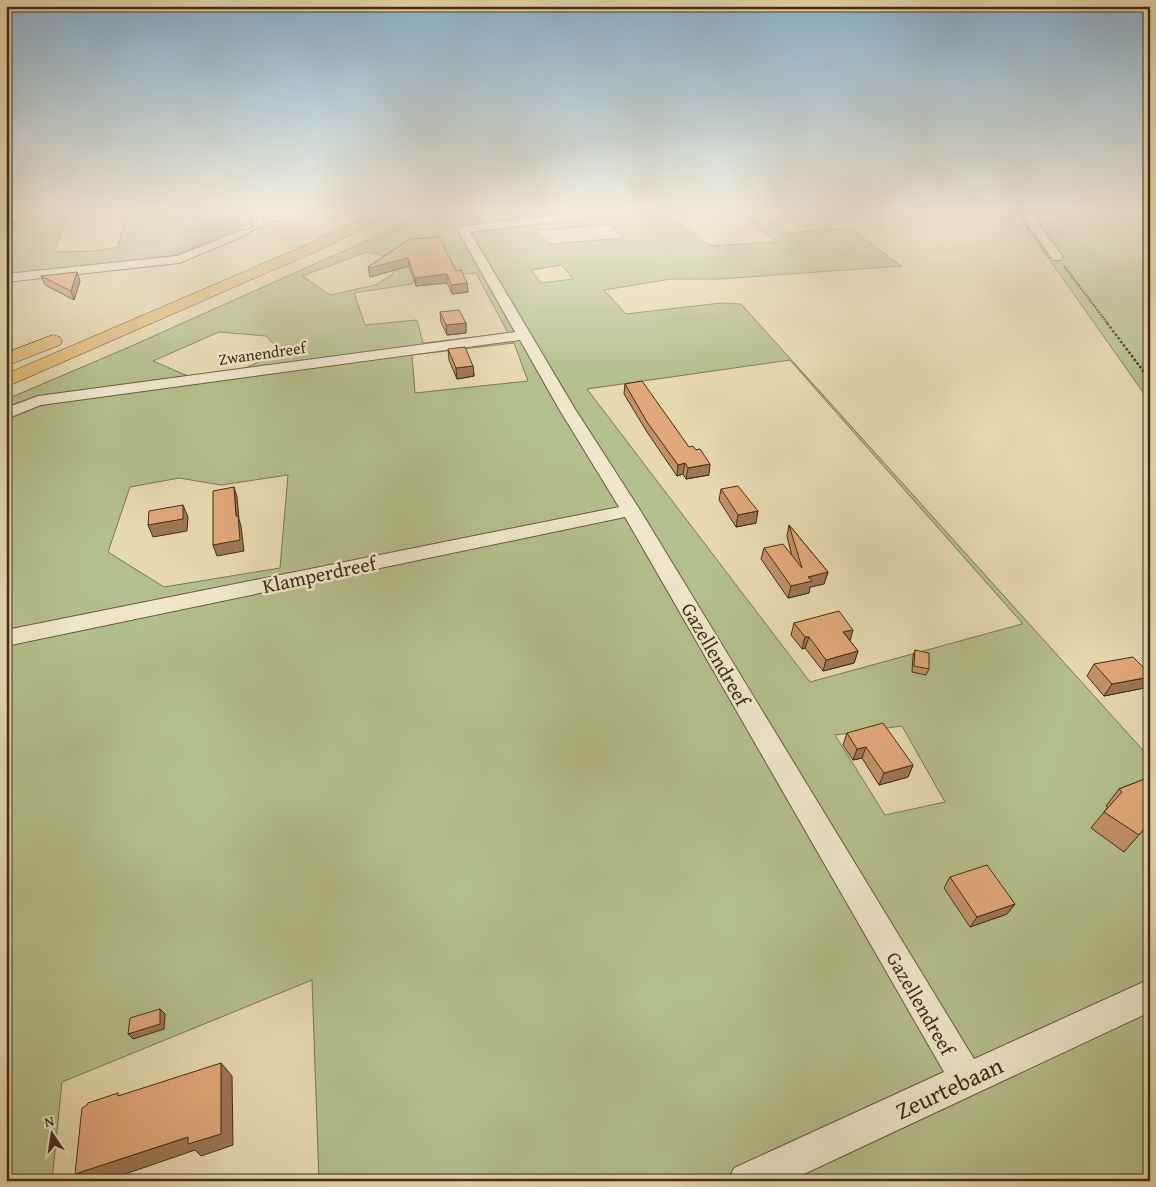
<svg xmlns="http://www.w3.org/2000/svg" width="1156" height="1187" viewBox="0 0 1156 1187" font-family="'Gentium Book Plus',serif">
<rect width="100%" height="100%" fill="#e6d8af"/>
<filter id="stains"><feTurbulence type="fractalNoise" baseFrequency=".004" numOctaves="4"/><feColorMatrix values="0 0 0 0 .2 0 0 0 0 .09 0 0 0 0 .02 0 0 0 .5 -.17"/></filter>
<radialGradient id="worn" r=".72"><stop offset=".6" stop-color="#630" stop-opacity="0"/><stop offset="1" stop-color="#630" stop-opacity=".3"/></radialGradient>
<g fill="#b3bf8c" stroke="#7a7651" fill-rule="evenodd">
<path d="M6,211H279L159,262L6,279ZM126,212L118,247L94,251L54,252L66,218Z"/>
<path d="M426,211H669L683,227L711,246L777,242L736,211H758L789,233L850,228L901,266L720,279H671L604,290L626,314L721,303L741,304L1150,758V1181H319L312,980L62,1082L52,1181H6L7,399L127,348L395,228ZM609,224L624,238L550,244L536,231ZM367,252L385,256L393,274L375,285L330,295L302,276ZM562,265L573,279L541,283L531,270ZM476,273L508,333L423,343L417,320L365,325L354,293L412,284L418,278ZM219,332L266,336L281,352L243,369L188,376L153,361ZM514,343L528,381L415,393L412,355ZM790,360L1022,623V624L810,682L587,389ZM288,475L280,568L164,587L108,552L130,487L179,478L221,485ZM902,726L945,802L885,815L835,735Z"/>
<polygon points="1015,211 1150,211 1150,402"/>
</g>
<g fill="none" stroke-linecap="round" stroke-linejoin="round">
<g stroke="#6b583c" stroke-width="2">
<polygon id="lane" points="273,218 278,219 244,234 239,233"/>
</g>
<g stroke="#6b583c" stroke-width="2">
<g id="street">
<polygon points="251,211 261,211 264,226 262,228 254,228"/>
<polygon points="282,211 296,211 279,221 271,221 269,219"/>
<polygon points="591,211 628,211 623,214 470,232 575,409 640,510 974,1059 1150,979 1150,1012 789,1181 728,1181 734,1168 944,1072 625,517 6,646 6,630 619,507 559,409 520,340 41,405 6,419 6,408 38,396 515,332 457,229 463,226"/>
<polygon points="1018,211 1029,211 1063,257 1061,260 1053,260"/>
<polygon points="242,230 248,233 246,235 179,263 6,282 6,274 177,256"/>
</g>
</g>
<g stroke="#422d16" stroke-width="1">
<g id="highway">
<polygon points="375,211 394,211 392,214 319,250 6,387 6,374 309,244"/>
<polygon points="53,335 60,337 62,341 60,345 6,366 6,353"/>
</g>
</g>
<polyline stroke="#422d16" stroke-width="2" stroke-dasharray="2 1" stroke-linecap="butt" points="1064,266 1108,324"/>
<polyline stroke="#422d16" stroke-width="2.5" stroke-dasharray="2.5 2" stroke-linecap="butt" points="1107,323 1150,380"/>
<use href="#lane" fill="#efe6cb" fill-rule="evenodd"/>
<use href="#street" fill="#efe6cb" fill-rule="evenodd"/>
<use href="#highway" fill="#e3bc78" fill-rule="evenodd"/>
</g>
<g fill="#c29069" stroke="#422d16">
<polygon points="410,239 456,271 467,283 468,292 452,294 447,283 416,286 409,266 370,277 368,267"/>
<polygon points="41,276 80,281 74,300 45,285"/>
<polygon points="440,312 466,323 466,333 447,335 441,322"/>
<polygon points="448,349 473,366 474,376 457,379 449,360"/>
<polygon points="625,384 709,475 686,479 683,474 677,476 647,432 624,394"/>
<polygon points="721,489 756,523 736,527 719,500"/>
<polygon points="789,525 828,572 824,584 810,587 809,593 788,598 761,559 764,548 792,556 787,536"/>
<polygon points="794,623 850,641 858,651 854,663 823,671 805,648 802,649 791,635"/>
<polygon points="915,650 929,669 926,675 912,672 913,656"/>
<polygon points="1094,664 1144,688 1104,696 1087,676"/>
<polygon points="847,733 913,765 908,777 879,785 862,758 853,760 843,745"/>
<polygon points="1150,777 1150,827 1144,829 1124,852 1091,828 1108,807 1106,806 1119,789"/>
<polygon points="950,877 1015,904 1007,914 970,927 944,888"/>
</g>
<g fill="#9e7655" stroke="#422d16">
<polygon points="15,222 17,227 6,233 6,227"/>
<polygon points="408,258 409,266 370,277 369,268"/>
<polygon points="77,272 80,281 74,300 71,291"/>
<polygon points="447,274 447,283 416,286 415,278"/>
<polygon points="467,283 468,292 452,294 451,285"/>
<polygon points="466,323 466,333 447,335 446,325"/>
<polygon points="473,366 474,376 457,379 456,368"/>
<polygon points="685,463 683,474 677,476 678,465"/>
<polygon points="710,464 709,475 686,479 688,468"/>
<polygon points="234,487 237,497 239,519 241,526 244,551 217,556 213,545 236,516"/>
<polygon points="183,505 188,517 187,531 153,537 148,525"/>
<polygon points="758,511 756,523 736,527 738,515"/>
<polygon points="828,572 824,584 810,587 809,593 788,598 791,586 808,577"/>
<polygon points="853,630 850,641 843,632"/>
<polygon points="805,637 809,637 805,648 802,649"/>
<polygon points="858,651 854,663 823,671 826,660"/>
<polygon points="1150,677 1150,680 1144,688 1104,696 1112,684"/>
<polygon points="866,747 862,758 853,760 857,749"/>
<polygon points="913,765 908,777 879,785 884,773"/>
<polygon points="1150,822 1150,827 1144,829"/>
<polygon points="1015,904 1007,914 970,927 977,917"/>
<polygon points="160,1009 165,1014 164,1029 133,1039 128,1034"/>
<polygon points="221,1063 232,1076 233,1145 201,1156 195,1150 105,1181 85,1181 75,1174 188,1137"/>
</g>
<g fill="#e1a87a" stroke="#422d16">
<polygon points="15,222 6,227 6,223"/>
<polygon points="439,237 456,271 461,270 467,283 451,285 447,274 415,278 408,258 369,268 368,267 410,239"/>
<polygon points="77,272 71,291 41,276"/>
<polygon points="459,310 466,323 446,325 440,312"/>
<polygon points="465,347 473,366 456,368 448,349"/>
<polygon points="642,381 689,447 693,446 696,450 700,449 710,464 688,468 685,463 678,465 647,422 625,384"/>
<polygon points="738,486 758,511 738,515 721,489"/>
<polygon points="234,487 236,516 238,516 240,540 213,545 213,491"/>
<polygon points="183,505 183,519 148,525 149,511"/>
<polygon points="789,525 828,572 808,577 812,581 791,586 764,548 783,544 802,568"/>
<polygon points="839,611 853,630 843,632 858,651 826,660 809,637 805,637 794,623"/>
<polygon points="915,650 929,653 929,669 914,666"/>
<polygon points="1133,657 1150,674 1150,677 1112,684 1094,664"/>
<polygon points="883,723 913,765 884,773 866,747 857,749 847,733"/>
<polygon points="1150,777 1150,822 1139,835 1104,812 1122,792 1119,789"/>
<polygon points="987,865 1015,904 977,917 950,877"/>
<polygon points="160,1009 160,1024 128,1034 130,1018"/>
<polygon points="221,1063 221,1134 188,1144 188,1137 75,1174 82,1108 87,1105 88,1103 118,1093 118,1096"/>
</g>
<linearGradient id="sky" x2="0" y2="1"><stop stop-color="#89b5d4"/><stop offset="0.56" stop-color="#f4eddb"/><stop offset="1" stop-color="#f4eddb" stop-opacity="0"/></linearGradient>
<rect width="1156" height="377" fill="url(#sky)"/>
<g text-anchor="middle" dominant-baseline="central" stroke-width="5" stroke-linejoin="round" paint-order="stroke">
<g font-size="16" fill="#422d16" stroke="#efe6cb">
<text transform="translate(262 353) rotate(-8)">Zwanendreef</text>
</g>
<g font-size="20" fill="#422d16" stroke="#efe6cb">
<text transform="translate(319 574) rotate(-12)">Klamperdreef</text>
<text transform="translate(716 654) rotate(60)">Gazellendreef</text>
<text transform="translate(921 1003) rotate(60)">Gazellendreef</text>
</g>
<g font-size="24" fill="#422d16" stroke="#efe6cb">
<text transform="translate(949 1088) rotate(-25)">Zeurtebaan</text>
</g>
</g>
<rect width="1156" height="1187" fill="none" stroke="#e6d8af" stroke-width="25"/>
<rect x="8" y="8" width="1141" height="1172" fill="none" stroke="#422d16" stroke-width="2.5"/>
<rect x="12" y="12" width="1131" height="1162" fill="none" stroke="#422d16"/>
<g transform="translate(52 1134) rotate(347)" stroke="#efe6cb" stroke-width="4" paint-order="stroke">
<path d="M0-4L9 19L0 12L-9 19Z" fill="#422d16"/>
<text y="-8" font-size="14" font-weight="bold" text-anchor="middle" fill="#422d16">N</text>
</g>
<rect width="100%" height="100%" filter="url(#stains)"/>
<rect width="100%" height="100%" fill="url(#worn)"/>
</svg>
